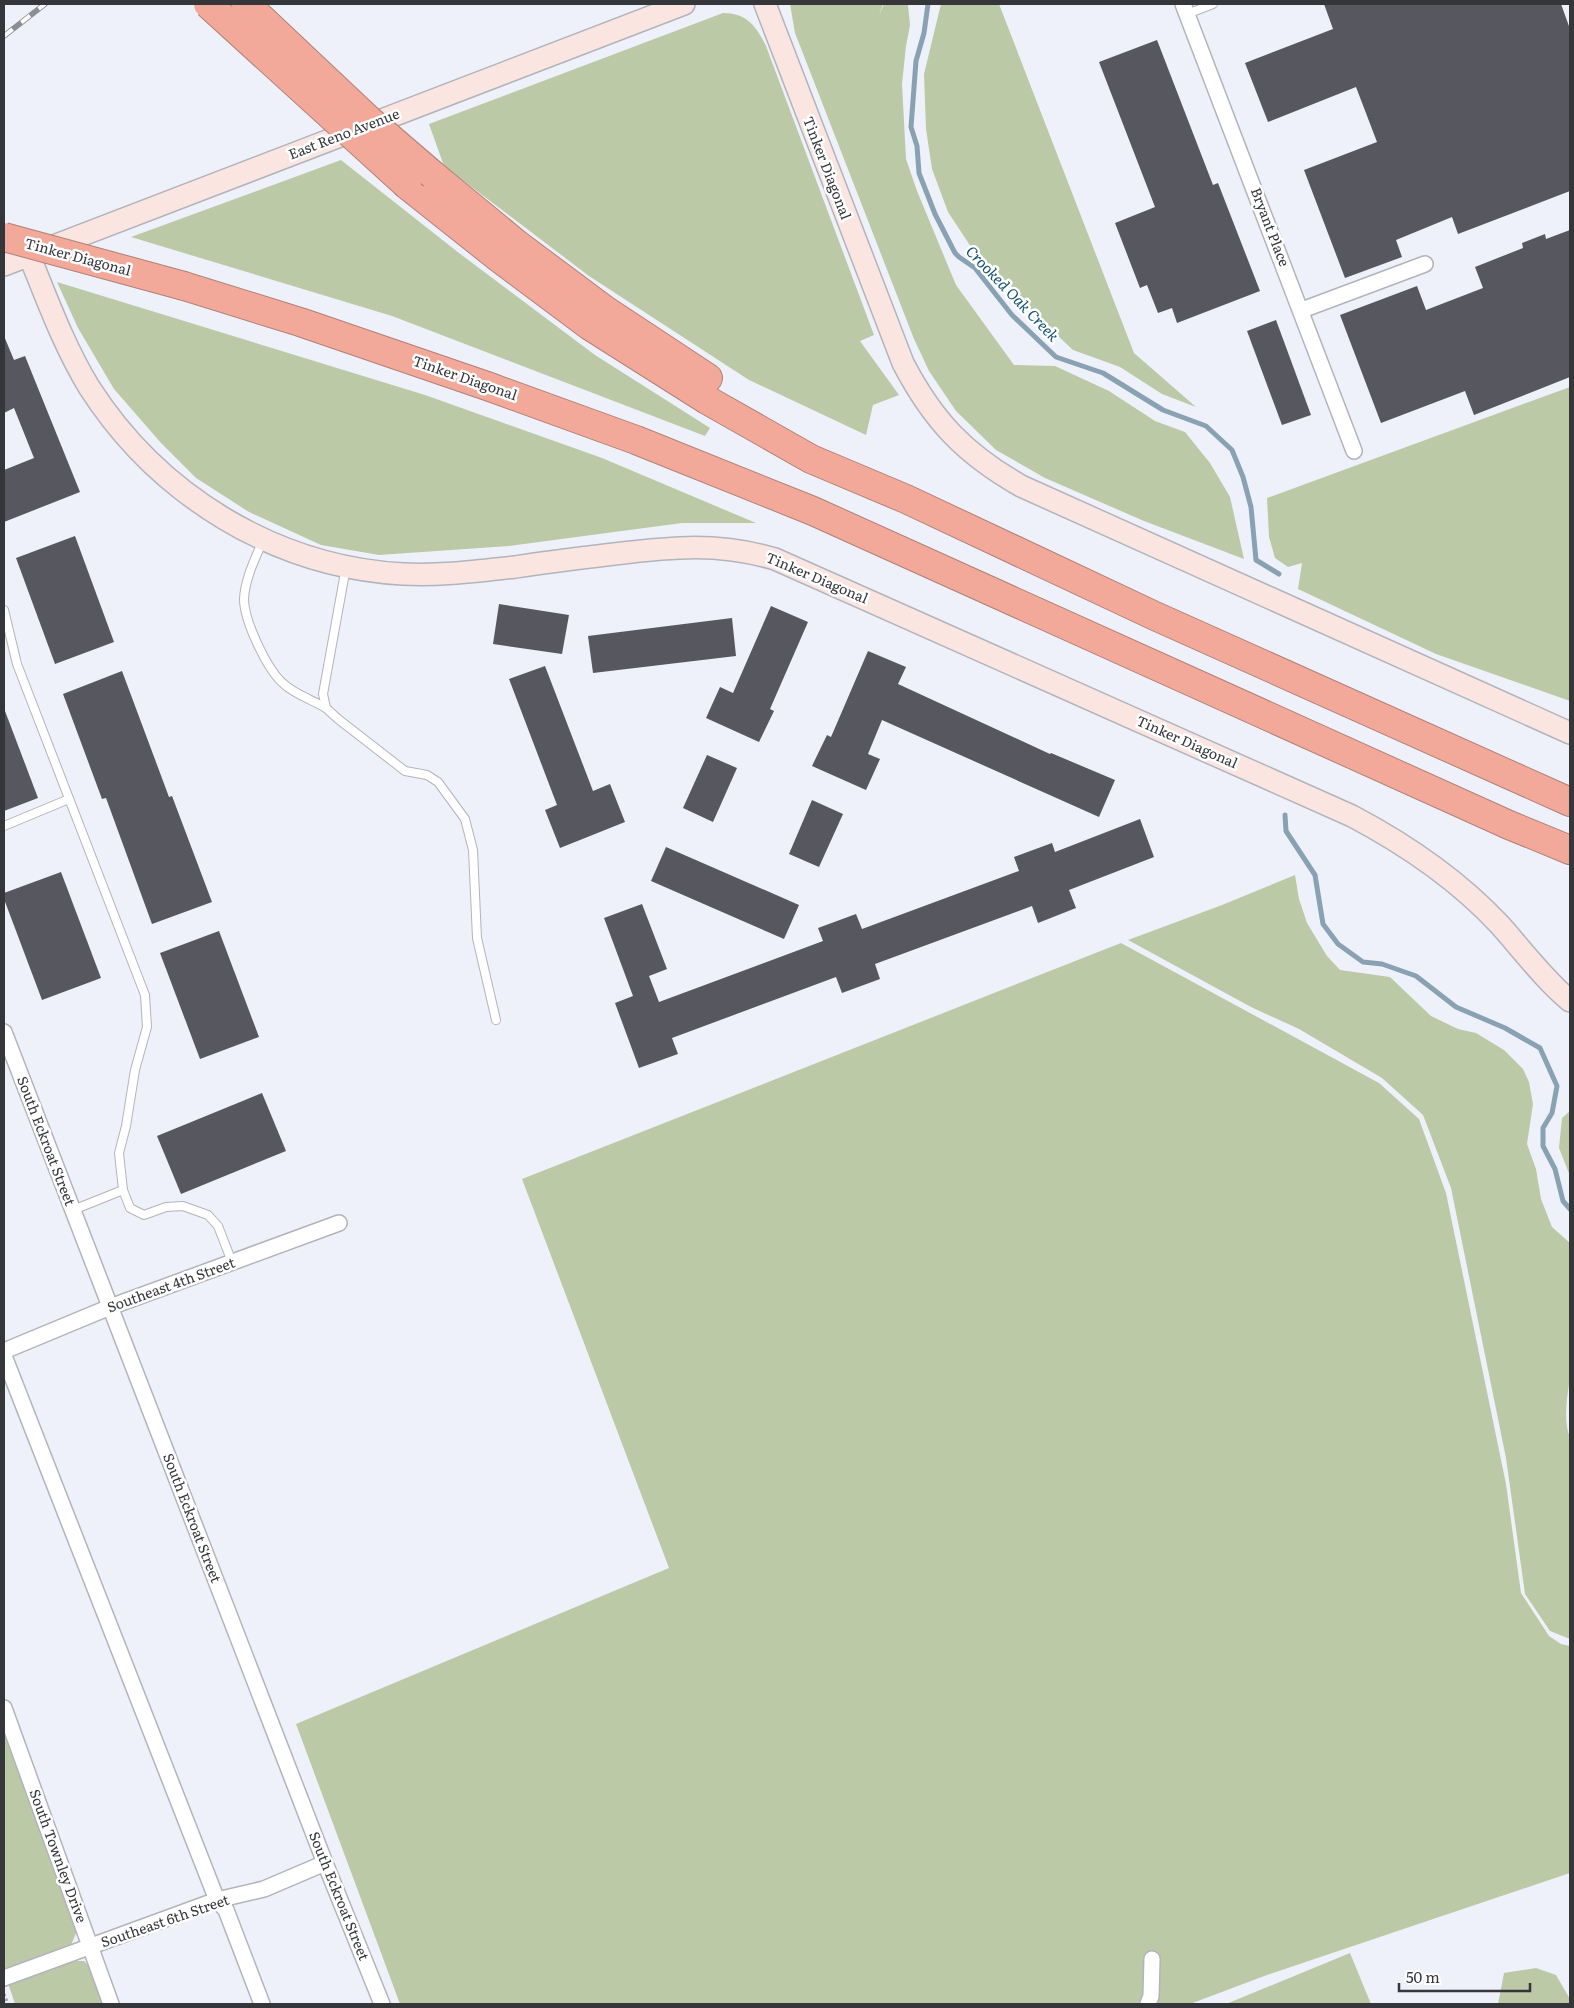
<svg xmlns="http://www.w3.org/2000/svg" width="1574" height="2008" viewBox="0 0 1574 2008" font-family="Literata,serif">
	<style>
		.green { fill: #bcc9a6 }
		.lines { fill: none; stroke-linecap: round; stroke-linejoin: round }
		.stream { stroke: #88a2b4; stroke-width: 5 }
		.building { fill: #56575f }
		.lane-casing { stroke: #b2b4bc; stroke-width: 10 }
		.street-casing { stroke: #b2b4bc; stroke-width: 18 }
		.secondary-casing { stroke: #b2b4bc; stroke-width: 24 }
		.highway-casing { stroke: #b08178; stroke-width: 30 }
		.path { stroke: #a4a6ad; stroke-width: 3; stroke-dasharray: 2.5 2.5; stroke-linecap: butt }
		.lane { stroke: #fff; stroke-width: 8 }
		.street { stroke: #fff; stroke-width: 15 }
		.secondary { stroke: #fbe5e0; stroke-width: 21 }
		.highway { stroke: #f3a999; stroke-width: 28 }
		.rail-casing { stroke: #8c8e94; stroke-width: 5.5 }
		.rail { stroke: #fff; stroke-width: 4; stroke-dasharray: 11; stroke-linecap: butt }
		.highway-bridge-casing { stroke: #b08178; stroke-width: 30; stroke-linecap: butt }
		.highway-bridge { stroke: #f3a999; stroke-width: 28 }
		.labels { text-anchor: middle; stroke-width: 5; stroke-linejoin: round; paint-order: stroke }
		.street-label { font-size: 14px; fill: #35363a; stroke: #fff }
		.water-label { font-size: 15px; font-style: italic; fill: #125071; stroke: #fff }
	</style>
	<rect width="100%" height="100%" fill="#eff1fa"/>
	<g class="green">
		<path d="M790,4H883L879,15L884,4L908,5L910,25L906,46L902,84L906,159L917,191L956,285L1014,365L1055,366L1109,391L1155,421L1185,432L1210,463L1230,497L1244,559L1144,521L1045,478L996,450L956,411L929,371L914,339L795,33Z"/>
		<path d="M941,4H999L1134,353L1196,407L1162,394L1120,367L1073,350L1024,304L1015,290L971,247L948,212L932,169L926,129L924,74Z"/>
		<path d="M723,13C747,13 756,26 766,46L874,335L860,341L899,395L873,405L866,435L749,380L589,276L444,166L429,124Z"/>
		<path d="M341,160L459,253L595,355L710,428L705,436L392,316L131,237Z"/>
		<path d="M57,282L425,395L602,458L756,523H682L509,546L379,555L321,545L249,512L196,478L161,443L114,389L78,328Z"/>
		<path d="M1570,387V701L1436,654L1298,589L1302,563L1288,567L1275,558L1269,537L1267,498Z"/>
		<path d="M1295,875L1299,899L1307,923L1327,956L1340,970L1390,977L1431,1016L1458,1029L1476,1033L1504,1050L1523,1069L1529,1082L1533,1104L1527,1144L1536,1169L1541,1199L1552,1227L1570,1243V1378C1567,1397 1563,1420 1570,1438V1639L1550,1631L1525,1594L1506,1458L1451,1188L1423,1115L1382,1078L1299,1029L1251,1007L1128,940L1222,905Z"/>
		<path d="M1121,943L1379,1083L1419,1119L1446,1193L1506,1484L1521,1593L1549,1636L1561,1644L1570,1646V1873L1267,1975L1190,2004H400L296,1724L669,1568L522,1179Z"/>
		<path d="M1570,1111V1176L1559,1148L1562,1118Z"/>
		<path d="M4,1728L77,1931L71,1945L4,1970Z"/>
		<path d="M1350,1953L1371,2004H1226Z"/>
		<path d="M74,1961H84L91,1968L104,2004H15L8,1983Z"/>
		<path d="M1536,1968L1556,1975L1570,1999V2004H1498L1504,1973Z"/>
	</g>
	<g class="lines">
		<g class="stream">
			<path d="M928,4L924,33L916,61L911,127L917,146L919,173L935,214L955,253L959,257L975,268L1012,315L1056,357L1103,373L1163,410L1206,426L1232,450L1243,477L1251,507L1256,560L1279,574"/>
			<path d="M1285,815L1286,831L1315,875L1323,924L1338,944L1363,962L1382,964L1416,976L1456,1007L1505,1028L1540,1048L1557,1086L1552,1113L1543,1128V1146L1555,1169L1563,1201L1570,1209"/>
		</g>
	</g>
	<g class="building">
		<path d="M1324,4H1561L1570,29V191L1458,234L1452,217L1396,240L1402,257L1345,278L1304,170L1377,142L1356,87L1268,122L1245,63L1333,29Z"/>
		<path d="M1157,40L1213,185L1218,183L1260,291L1177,323L1172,308L1158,313L1147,285L1140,288L1115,223L1155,207L1099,62Z"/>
		<path d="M1570,230V377L1474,415L1465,391L1381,423L1340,315L1417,286L1426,310L1483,288L1475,267L1523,248L1522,243L1545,234L1546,239Z"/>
		<path d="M1276,320L1311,415L1282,425L1247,331Z"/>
		<path d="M4,336L14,360L25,356L80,492L4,522V470L34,458L14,408L4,413Z"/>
		<path d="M75,536L114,642L55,664L16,558Z"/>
		<path d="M499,604L569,615L562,654L493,644Z"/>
		<path d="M771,606L808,622L770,709L774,711L759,742L706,718L720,687L733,693Z"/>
		<path d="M732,618L736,656L593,673L588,636Z"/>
		<path d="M868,651L906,667L898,684L1050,754L1051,753L1115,780L1099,817L882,720L868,754L880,759L866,790L812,766L827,735L831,737Z"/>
		<path d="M545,666L593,791L610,784L625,822L560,848L545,810L557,805L509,679Z"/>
		<path d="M122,671L169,797L172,796L212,902L152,924L106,798L102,799L63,694Z"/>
		<path d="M4,711H5L38,798L4,811Z"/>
		<path d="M707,755L737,768L713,822L683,808Z"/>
		<path d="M812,800L843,814L819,867L789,854Z"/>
		<path d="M1140,819L1154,857L1069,890L1076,908L1038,923L1032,906L875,964L880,979L842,993L836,977L672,1038L678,1054L639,1068L615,1003L633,996L604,918L642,904L667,969L649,976L659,1002L823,941L818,928L856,914L862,929L1019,871L1014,857L1052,843L1055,852Z"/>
		<path d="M666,847L799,905L784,939L651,881Z"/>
		<path d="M61,872L101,978L42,1000L4,899V893Z"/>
		<path d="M219,931L259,1037L200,1059L160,953Z"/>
		<path d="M262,1093L286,1151L181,1194L157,1136Z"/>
	</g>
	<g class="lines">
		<g class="lane-casing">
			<g id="lane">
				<path d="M1187,14L1213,4"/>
				<path d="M263,540C255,559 245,579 244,599C244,621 268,672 285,685C295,694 314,701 326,708"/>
				<path d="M346,567L323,694L326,708L338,719L405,771L427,775L438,782L465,819L473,850L477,938L496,1020"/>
				<path d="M4,610L17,664L145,995L147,1027L135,1070L126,1126L119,1153L123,1190L130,1208L144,1215L166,1207L183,1206L208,1215L218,1226L232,1262"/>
				<path d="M4,826L69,799"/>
				<path d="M73,1210L123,1190"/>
			</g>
		</g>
		<g class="street-casing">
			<g id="street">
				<path d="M1183,4L1354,451"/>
				<path d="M1302,310L1425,264"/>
				<path d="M4,1032L325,1863L382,2004"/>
				<path d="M4,1351L110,1307L339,1223"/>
				<path d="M4,1356L217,1900L226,1910L262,2004"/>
				<path d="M4,1708L111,2004"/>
				<path d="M4,1978L217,1900L264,1889L325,1863"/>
				<path d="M1148,2004L1151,1996L1152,1959"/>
			</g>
		</g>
		<g class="secondary-casing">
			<g id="secondary">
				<path d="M765,4L903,363C933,421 965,454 1021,486L1570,733"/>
				<path d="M29,255C47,299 64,346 89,387C158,495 275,567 403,574C441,576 478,571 515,567C548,562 581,558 614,554C673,547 717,542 775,559L1352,816C1407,845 1457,879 1500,925C1523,951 1544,979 1570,1001"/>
				<path d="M4,265L684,4"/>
			</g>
		</g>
		<g class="highway-casing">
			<g id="highway">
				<path d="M433,175L518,245L605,310L708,378"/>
				<path d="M407,185L499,258L590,326L707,400L811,459L906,499L1155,616L1570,802"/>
				<path d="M184,286L300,322L487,386L636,440L813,511L1509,825L1570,850"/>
			</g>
		</g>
		<path class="path" d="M4,1994L8,2004"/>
		<use href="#lane" class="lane"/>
		<use href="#street" class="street"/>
		<use href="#secondary" class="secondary"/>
		<use href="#highway" class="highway"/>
		<g class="rail-casing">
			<path id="rail" d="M4,36L45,4"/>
		</g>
		<use href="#rail" class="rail"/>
		<g class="highway-bridge-casing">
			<g id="highway-bridge">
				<path d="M208,4L407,185"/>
				<path d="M246,4L369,120L433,175"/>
				<path d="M4,237L184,286"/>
			</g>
		</g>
		<use href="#highway-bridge" class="highway-bridge"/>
	</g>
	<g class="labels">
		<g class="street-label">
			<text transform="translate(344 134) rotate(-21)" y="5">East Reno Avenue</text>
			<text transform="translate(827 168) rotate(69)" y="5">Tinker Diagonal</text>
			<text transform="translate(1270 227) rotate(69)" y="5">Bryant Place</text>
			<text transform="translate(78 257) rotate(15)" y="5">Tinker Diagonal</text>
			<text transform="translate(465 378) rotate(19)" y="5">Tinker Diagonal</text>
			<text transform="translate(817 578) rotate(23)" y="5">Tinker Diagonal</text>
			<text transform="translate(1187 742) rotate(24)" y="5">Tinker Diagonal</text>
			<text transform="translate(46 1141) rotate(69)" y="5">South Eckroat Street</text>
			<text transform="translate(171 1285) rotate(-20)" y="5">Southeast 4th Street</text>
			<text transform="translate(192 1518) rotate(69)" y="5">South Eckroat Street</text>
			<text transform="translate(58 1856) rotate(70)" y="5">South Townley Drive</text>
			<text transform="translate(339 1896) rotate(68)" y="5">South Eckroat Street</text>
			<text transform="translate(165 1921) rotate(-19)" y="5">Southeast 6th Street</text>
		</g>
		<g class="water-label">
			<text transform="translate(1012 294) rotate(46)" y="5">Crooked Oak Creek</text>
		</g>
	</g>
	<rect width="1574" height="2008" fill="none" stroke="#35363a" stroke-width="10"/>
	<path d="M1399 1983v8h131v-8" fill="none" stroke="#35363a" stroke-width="2.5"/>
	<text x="1406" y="1983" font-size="15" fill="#35363a" stroke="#ffffff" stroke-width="4" paint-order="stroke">50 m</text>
</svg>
